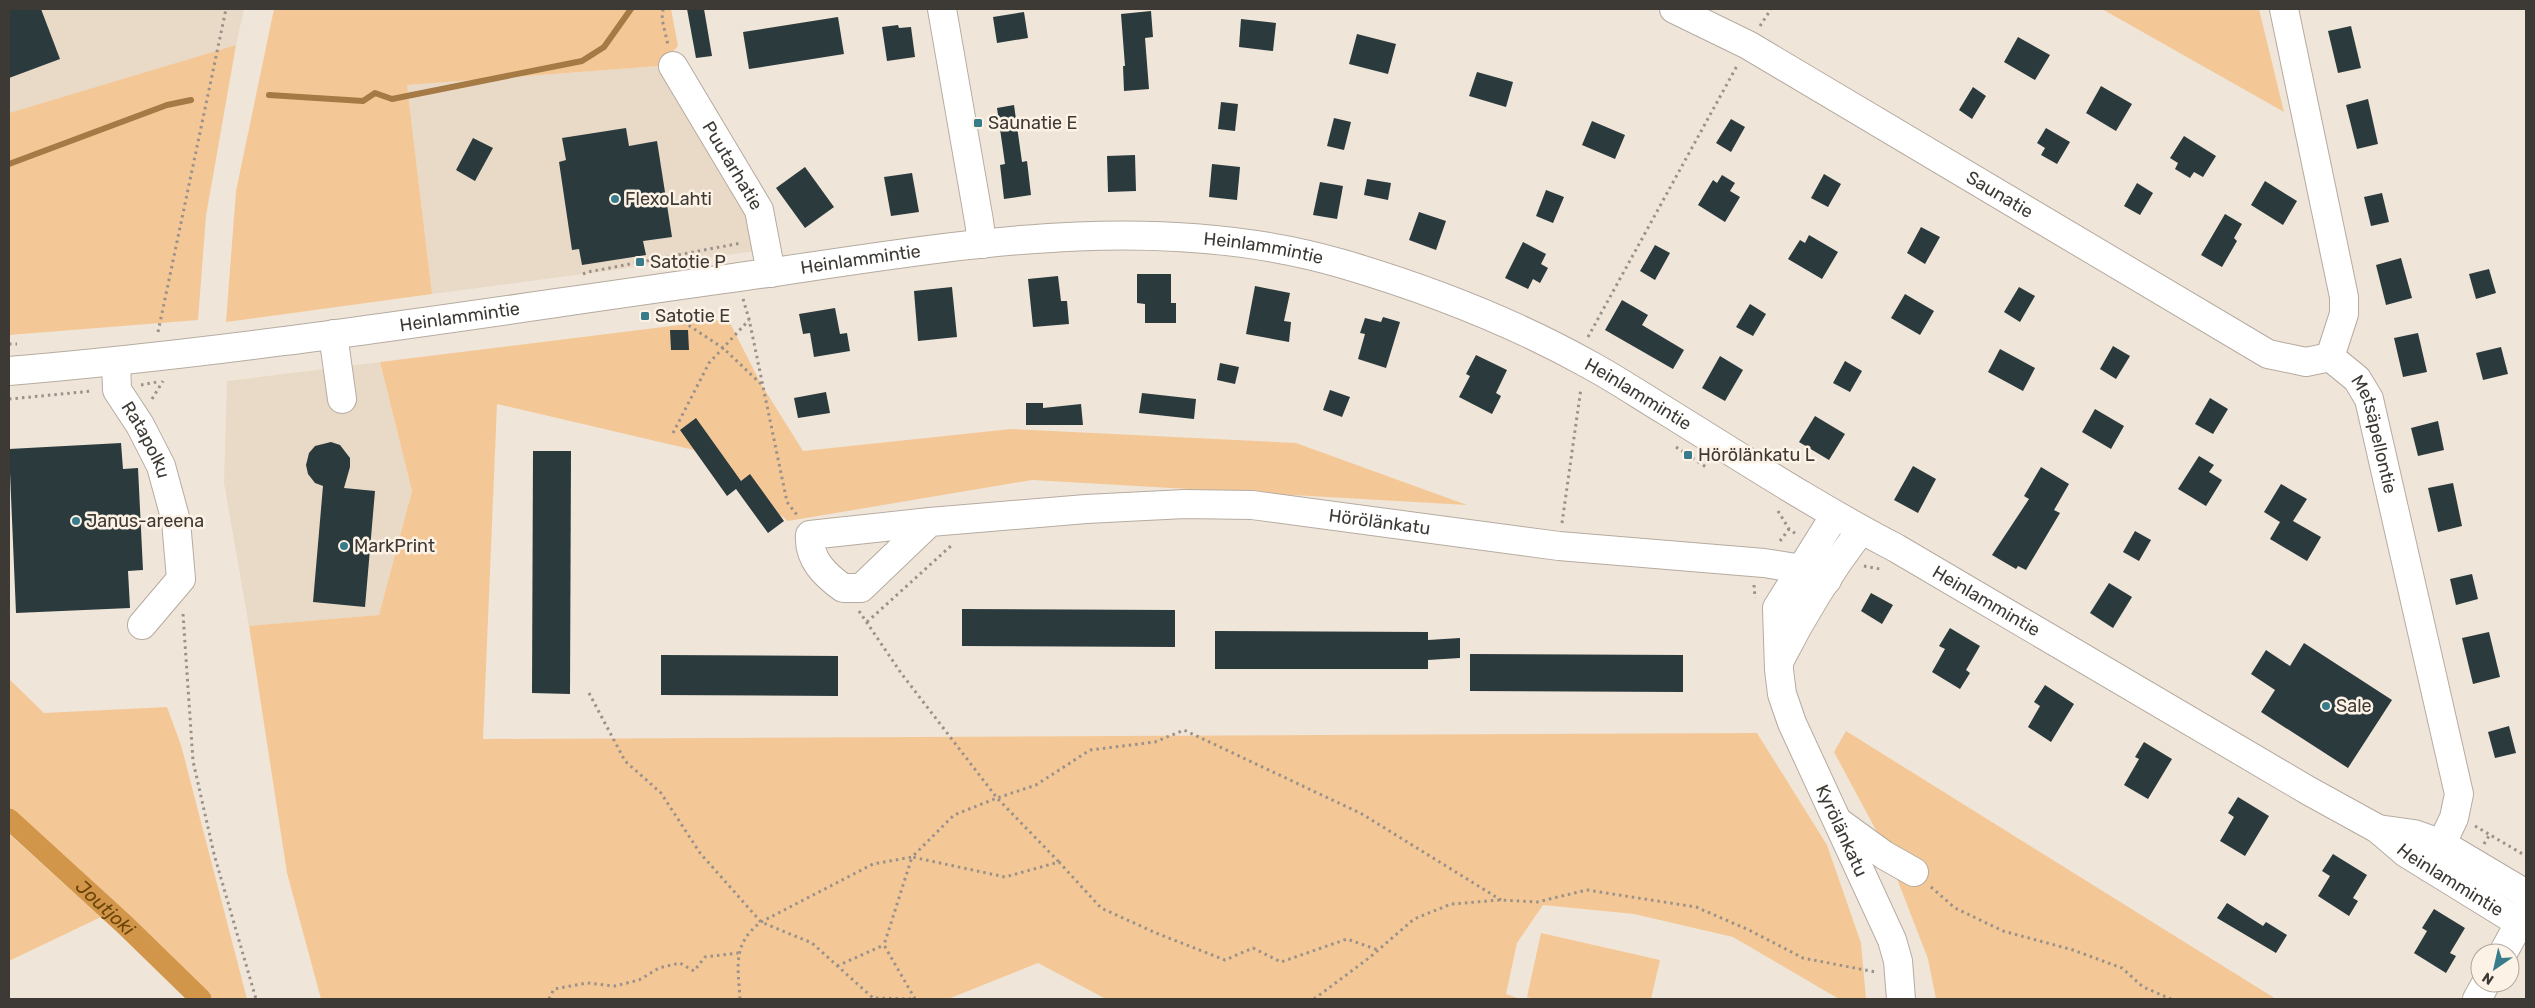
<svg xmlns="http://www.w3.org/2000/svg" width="2535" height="1008" viewBox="0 0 2535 1008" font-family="Rubik,sans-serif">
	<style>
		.built { fill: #e9d9c7 }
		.green { fill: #f4c896 }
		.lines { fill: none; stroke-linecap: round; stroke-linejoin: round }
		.stream { stroke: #a57a44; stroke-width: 6 }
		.canal { stroke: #d2964b; stroke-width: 21 }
		.building { fill: #2b3a3d }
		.minor-casing { stroke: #b6aba0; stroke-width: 30 }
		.path { stroke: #9a928a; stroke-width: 3; stroke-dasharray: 2.5 4; stroke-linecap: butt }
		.minor { stroke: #fff; stroke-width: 28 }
		.poi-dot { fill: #387c8b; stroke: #fdf2e6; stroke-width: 2 }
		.labels { text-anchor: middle; stroke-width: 5; stroke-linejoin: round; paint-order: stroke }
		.poi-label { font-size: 18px; fill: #3d3934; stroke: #fdf2e6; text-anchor: start }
		.street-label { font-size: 18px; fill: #3d3934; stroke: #fdf2e6 }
		.water-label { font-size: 19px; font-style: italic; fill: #6c4406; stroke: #fdf2e6 }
	</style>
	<rect width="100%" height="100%" fill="#f0e5d9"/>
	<g class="built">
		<path d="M9,9H244L236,45L9,113Z"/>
		<path d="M659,66L751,215L756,251L432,294L407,85Z"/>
		<path d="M380,362L412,491L379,615L249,626L224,483L227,381Z"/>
	</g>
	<g class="green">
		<path d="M274,9H671L678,46L659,66L407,85L432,294L226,322L236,191Z"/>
		<path d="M2102,9H2259L2284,112Z"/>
		<path d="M236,45L206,216L198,320L9,335V113Z"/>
		<path d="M728,319L761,384L803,451L1011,429L1296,443L1467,505L1032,480L788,521L694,450L497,404L483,739L1757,733L1827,845L1861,943L1866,999H1839L1733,937L1634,914L1543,905L1517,943L1506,994L1520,999H1106L1038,963L948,999H321L287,873L249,626L379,615L412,491L380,362Z"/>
		<path d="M9,679L44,713L167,707L181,745L247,999H213L9,810Z"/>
		<path d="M1846,731L2276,999H1936L1928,959L1884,845L1834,752Z"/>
		<path d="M9,834L101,917L9,961Z"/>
		<path d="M1541,933L1660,960L1651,999H1536L1527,997Z"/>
	</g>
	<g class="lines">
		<g class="stream">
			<path d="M269,95L363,101L375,93L392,99L582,61L604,47L631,9"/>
			<path d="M9,164L167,105L191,100"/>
		</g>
		<path class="canal" id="s1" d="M9,819L125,925L201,999"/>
	</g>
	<g class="building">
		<path d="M9,9H41L60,59L9,78Z"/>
		<path d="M687,9H704L712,56L696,58Z"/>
		<path d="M1151,11L1153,37L1145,38L1149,89L1124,91L1123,66H1125L1121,14Z"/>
		<path d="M1024,12L1028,38L997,43L993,17Z"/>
		<path d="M838,17L844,54L749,69L743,32Z"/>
		<path d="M1241,19L1276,23L1273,51L1239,47Z"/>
		<path d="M898,25L899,28L911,27L915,57L887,61L882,27Z"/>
		<path d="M2351,26L2361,68L2338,73L2328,31Z"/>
		<path d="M1357,34L1396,44L1388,74L1349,64Z"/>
		<path d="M2018,37L2050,55L2035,80L2004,62Z"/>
		<path d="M1477,72L1513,82L1506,107L1469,96Z"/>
		<path d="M2101,86L2132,104L2116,131L2086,113Z"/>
		<path d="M1973,87L1986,96L1972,119L1959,110Z"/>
		<path d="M2368,99L2378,144L2357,149L2346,105Z"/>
		<path d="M1221,102L1238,104L1235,131L1218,129Z"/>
		<path d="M1014,105L1022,162L1027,161L1031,195L1004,199L1000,165L1005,164L997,108Z"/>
		<path d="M1334,118L1351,122L1344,150L1327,146Z"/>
		<path d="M1731,119L1745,127L1731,152L1716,143Z"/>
		<path d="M1592,121L1625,135L1615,159L1582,145Z"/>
		<path d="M626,128L629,146L657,141L672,237L643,241L646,255L582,265L579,249L572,250L559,162L566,160L562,138Z"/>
		<path d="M2046,128L2070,142L2057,164L2041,155L2045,148L2037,143Z"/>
		<path d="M2184,136L2216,156L2203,177L2194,172L2190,178L2175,169L2178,163L2170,158Z"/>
		<path d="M473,138L493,148L475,181L456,170Z"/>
		<path d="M1135,155L1136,191L1108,192L1107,156Z"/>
		<path d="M1212,164L1240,167L1237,200L1209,197Z"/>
		<path d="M805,167L834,207L805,228L776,188Z"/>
		<path d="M912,173L919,212L891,216L884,177Z"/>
		<path d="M1824,174L1841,184L1828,207L1811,198Z"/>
		<path d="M1722,175L1735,183L1730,191L1740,197L1725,222L1698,205L1713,180L1717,183Z"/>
		<path d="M1367,179L1391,183L1388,200L1364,195Z"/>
		<path d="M2265,181L2297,201L2283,225L2251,205Z"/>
		<path d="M1320,182L1343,186L1337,219L1313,215Z"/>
		<path d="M2137,183L2153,193L2140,215L2124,206Z"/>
		<path d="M1546,190L1564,197L1553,223L1536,216Z"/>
		<path d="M2382,193L2389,222L2371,226L2364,197Z"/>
		<path d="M1419,212L1446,221L1436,250L1409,240Z"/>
		<path d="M2225,214L2242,224L2234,238L2237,241L2222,267L2201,255Z"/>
		<path d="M1921,227L1940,237L1925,264L1907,253Z"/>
		<path d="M1809,235L1838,252L1822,279L1788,259L1800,240L1805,243Z"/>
		<path d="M1523,242L1546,254L1541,264L1548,268L1540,283L1533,279L1528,289L1505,278Z"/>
		<path d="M1655,245L1670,253L1655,280L1640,271Z"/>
		<path d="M2401,258L2412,298L2386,305L2376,265Z"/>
		<path d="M2489,269L2496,293L2476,299L2469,274Z"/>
		<path d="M1137,274H1171V303H1176V323H1145V304L1137,303Z"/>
		<path d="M1058,276L1061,301H1067L1069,324L1033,327L1028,279Z"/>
		<path d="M1255,286L1290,293L1284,321L1291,322L1289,342L1246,334Z"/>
		<path d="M952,287L957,337L918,341L914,291Z"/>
		<path d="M2019,287L2035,296L2020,322L2004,312Z"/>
		<path d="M1905,294L1934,311L1920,335L1891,318Z"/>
		<path d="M1622,300L1648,315L1642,325L1684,350L1673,369L1605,330Z"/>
		<path d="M1750,304L1766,314L1753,336L1736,327Z"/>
		<path d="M835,308L840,334L847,333L850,351L814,357L810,333L803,334L799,314Z"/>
		<path d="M1383,317L1400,322L1386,368L1358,359L1365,334L1360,333L1365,318L1381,322Z"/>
		<path d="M670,330H688L689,350H671Z"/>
		<path d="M2418,333L2427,372L2403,377L2394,338Z"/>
		<path d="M2113,346L2130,356L2116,379L2100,369Z"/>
		<path d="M2501,347L2508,374L2483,380L2476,353Z"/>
		<path d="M2000,349L2035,368L2023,391L1988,372Z"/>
		<path d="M1476,355L1507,370L1496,393L1501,396L1492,414L1459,397L1470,376L1466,374Z"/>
		<path d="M1720,356L1743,370L1725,401L1702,388Z"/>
		<path d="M1845,361L1862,371L1850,392L1833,383Z"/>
		<path d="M1220,363L1239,367L1235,384L1217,380Z"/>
		<path d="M1330,390L1350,397L1342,417L1323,410Z"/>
		<path d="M826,392L830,413L798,418L794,398Z"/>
		<path d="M1142,393L1196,399L1194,419L1139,413Z"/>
		<path d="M2210,398L2228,409L2213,434L2195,424Z"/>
		<path d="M1026,403H1043V408L1081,404L1083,425H1026Z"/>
		<path d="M2095,409L2124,426L2111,449L2082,432Z"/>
		<path d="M1815,416L1845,434L1829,460L1799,442Z"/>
		<path d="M696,418L741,481L750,474L784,521L768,533L736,489L727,496L680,430Z"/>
		<path d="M2438,421L2444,450L2418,456L2411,428Z"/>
		<path d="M331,442L340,445L350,458V467L344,488L375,491L365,607L313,602L323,486L315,483L308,474L306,465L309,453L315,446Z"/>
		<path d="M121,443L123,469L138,468L143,570L128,571L130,608L16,613L9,449Z"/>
		<path d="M533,451H571L570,694L532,693Z"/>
		<path d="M2199,456L2214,465L2209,472L2222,480L2206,506L2178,489Z"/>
		<path d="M1913,466L1936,479L1918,513L1894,500Z"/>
		<path d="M2041,467L2069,484L2054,510L2060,513L2026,570L2018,566L2016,569L1992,555L2029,499L2024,496Z"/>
		<path d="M2453,483L2462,526L2438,532L2428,488Z"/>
		<path d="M2281,484L2307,499L2293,521L2321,537L2307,561L2270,539L2280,522L2264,512Z"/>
		<path d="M2135,531L2151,540L2139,561L2123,552Z"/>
		<path d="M2472,574L2478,599L2456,605L2450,579Z"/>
		<path d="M2109,583L2132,597L2113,628L2090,613Z"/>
		<path d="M1871,593L1893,605L1882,624L1861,611Z"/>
		<path d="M962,609L1175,610V647L962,646Z"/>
		<path d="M1950,628L1980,646L1966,670L1970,673L1960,689L1932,672L1945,649L1939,646Z"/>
		<path d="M1215,631L1428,632V640L1460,638V658L1428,660V669H1215Z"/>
		<path d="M2489,632L2500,677L2473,684L2462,638Z"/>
		<path d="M2304,643L2392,700L2348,768L2261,712L2275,690L2251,674L2266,650L2290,666Z"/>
		<path d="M1470,654L1683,655V692L1470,691Z"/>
		<path d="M661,655L838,656V696L661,695Z"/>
		<path d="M2045,685L2074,704L2051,742L2028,727L2040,706L2034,702Z"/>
		<path d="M2509,726L2516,753L2495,758L2488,732Z"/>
		<path d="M2144,742L2172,759L2148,799L2124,785L2139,759L2135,757Z"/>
		<path d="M2238,797L2269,816L2245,856L2220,841L2234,817L2228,813Z"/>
		<path d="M2333,854L2367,875L2353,898L2358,901L2349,916L2318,896L2330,876L2322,871Z"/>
		<path d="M2227,903L2263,926L2266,922L2287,935L2276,953L2217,918Z"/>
		<path d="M2434,909L2465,928L2450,953L2456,956L2446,973L2414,953L2427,931L2422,928Z"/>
	</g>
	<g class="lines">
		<g class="minor-casing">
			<g id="minor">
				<path d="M942,9L979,221L982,244"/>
				<path id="s2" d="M1674,9L1748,45L2268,354L2306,362L2330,357"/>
				<path id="s3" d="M2284,9L2344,297V314L2330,357L2357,379L2369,399L2459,794L2454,818L2430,868"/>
				<path id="s4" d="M673,66L759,210L771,273"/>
				<path d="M333,334L342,399"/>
				<path id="s5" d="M116,362L117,390L140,425L161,466L176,521L181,579L142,625"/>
				<path id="s6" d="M9,371C249,351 487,312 725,279C928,251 1142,205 1343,264C1428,289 1513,322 1590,365C1616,379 1641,396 1666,411C1742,458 1817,507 1896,548L2309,791L2378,829L2406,853L2526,927"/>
				<path id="s7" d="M1835,515L1777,608L1779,670L1782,694L1792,723L1892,940L1898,961L1901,999"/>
				<path id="s8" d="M930,522L861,588H843C825,575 808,559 810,535L930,522L1086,509L1185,504L1252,505L1559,546L1764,563L1802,569L1827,580"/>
				<path d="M1780,660C1803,614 1830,571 1861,530"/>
				<path d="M1840,823L1884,855L1914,872"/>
				<path d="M2378,829L2414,834L2442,844L2526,894"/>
				<path d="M2503,953L2526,911"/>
				<path d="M2477,999L2486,983"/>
			</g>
		</g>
		<g class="path">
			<path d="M663,9L662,19L668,45"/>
			<path d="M1760,26L1771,9"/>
			<path d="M583,274L588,272L741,243"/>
			<path d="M743,299L749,319L787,502L797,515"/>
			<path d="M667,311L723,348L761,384"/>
			<path d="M158,332L226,9"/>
			<path d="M1588,337L1738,64"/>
			<path d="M9,344H17"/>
			<path d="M141,385L157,382"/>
			<path d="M9,399L93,391"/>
			<path d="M152,399L163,381"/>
			<path d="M673,433L709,363L749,320"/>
			<path d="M1676,447L1706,467"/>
			<path d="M1778,511L1789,529L1796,534"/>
			<path d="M1562,523L1581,388"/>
			<path d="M1780,541L1789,529"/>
			<path d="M1864,566L1880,569"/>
			<path d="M1754,585L1755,598"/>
			<path d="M859,611L901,673L997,798L1059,862"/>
			<path d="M183,614L193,761L214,854L256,999"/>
			<path d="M867,622L953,544"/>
			<path d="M589,693L625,761L661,793L700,853L761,922L812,943L873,998L916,999"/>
			<path d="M2475,826L2526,856"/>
			<path d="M2484,844L2490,834"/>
			<path d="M1931,887L1955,908L2003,931L2073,950L2122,968L2143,987L2171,999"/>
			<path d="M837,966L884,945"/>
			<path d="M549,999L554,989L587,983L615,986L639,980L659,968L680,963L694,971L705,957L738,953"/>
			<path d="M740,999C738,966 732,944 761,922L873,864L912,857L954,815L997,798L1036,785L1090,750L1155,742L1184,730L1362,814L1501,900"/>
			<path d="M915,999L884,945L912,857L1005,877L1059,862L1101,908L1156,933L1225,960L1253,948L1281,962L1347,939L1378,950"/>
			<path d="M1314,999L1369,958L1414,919L1451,904L1501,900L1537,902L1587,890L1696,907L1749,930L1803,958L1875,972"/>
		</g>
		<use href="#minor" class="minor"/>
	</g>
	<g class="poi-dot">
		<rect x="973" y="118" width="10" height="10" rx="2.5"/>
		<circle cx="615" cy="199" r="5"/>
		<rect x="635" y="257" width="10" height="10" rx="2.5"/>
		<rect x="640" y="311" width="10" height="10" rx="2.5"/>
		<rect x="1683" y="450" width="10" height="10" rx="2.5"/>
		<circle cx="76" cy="521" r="5"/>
		<circle cx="344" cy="546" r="5"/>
		<circle cx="2326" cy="706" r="5"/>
	</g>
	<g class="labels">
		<g class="poi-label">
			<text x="988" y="129">Saunatie E</text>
			<text x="625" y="205">FlexoLahti</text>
			<text x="650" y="268">Satotie P</text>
			<text x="655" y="322">Satotie E</text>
			<text x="1698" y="461">Hörölänkatu L</text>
			<text x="86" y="527">Janus-areena</text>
			<text x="354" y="552">MarkPrint</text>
			<text x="2336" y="712">Sale</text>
		</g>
		<g class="street-label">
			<text dy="6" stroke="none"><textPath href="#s4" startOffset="116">Puutarhatie</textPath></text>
			<text dy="6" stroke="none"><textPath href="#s2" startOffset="375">Saunatie</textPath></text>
			<text dy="6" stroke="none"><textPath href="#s6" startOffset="1264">Heinlammintie</textPath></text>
			<text dy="6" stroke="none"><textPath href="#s6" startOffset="859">Heinlammintie</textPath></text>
			<text dy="6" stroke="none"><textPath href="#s6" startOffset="454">Heinlammintie</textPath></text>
			<text dy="6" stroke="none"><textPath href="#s6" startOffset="1669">Heinlammintie</textPath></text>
			<text dy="6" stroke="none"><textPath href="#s3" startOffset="450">Metsäpellontie</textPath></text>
			<text dy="6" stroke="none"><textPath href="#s5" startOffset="86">Ratapolku</textPath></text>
			<text dy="6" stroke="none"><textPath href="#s8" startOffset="751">Hörölänkatu</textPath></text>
			<text dy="6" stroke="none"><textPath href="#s6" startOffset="2074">Heinlammintie</textPath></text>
			<text dy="6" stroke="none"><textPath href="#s7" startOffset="345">Kyrölänkatu</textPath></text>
			<text dy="6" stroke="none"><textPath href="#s6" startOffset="2616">Heinlammintie</textPath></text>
		</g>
		<g class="water-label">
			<text dy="7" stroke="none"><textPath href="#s1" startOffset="131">Joutjoki</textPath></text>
		</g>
	</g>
	<rect width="2535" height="1008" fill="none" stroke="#3d3934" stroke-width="20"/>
	<g transform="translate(2495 968) rotate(214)"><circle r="24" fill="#fdf2e6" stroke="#b0a89f"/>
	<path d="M0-4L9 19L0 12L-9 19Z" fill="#387c8b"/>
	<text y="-8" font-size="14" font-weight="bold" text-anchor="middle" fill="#3d3934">N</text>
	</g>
</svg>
